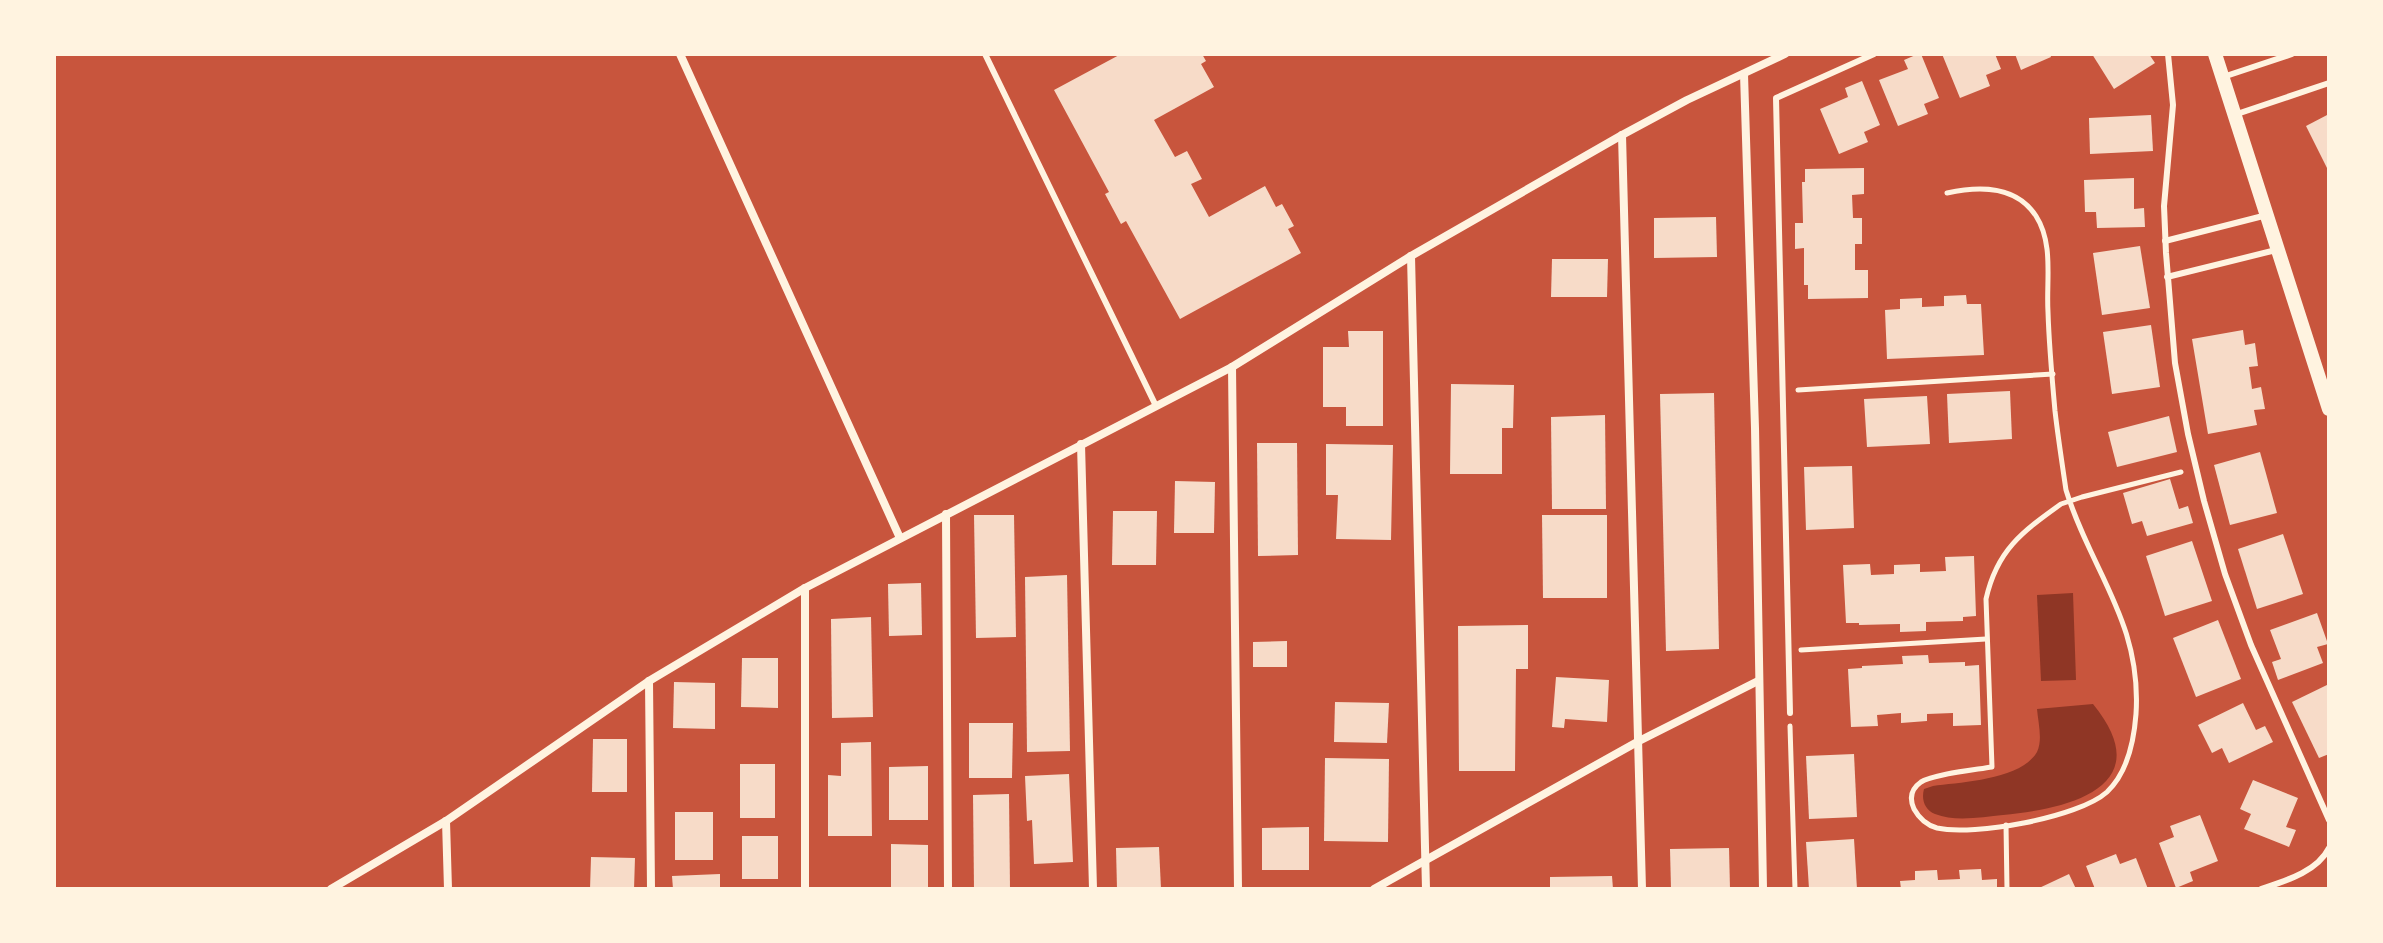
<svg xmlns="http://www.w3.org/2000/svg" width="2383" height="943" viewBox="0 0 2383 943" font-family="'Source Sans 3',sans-serif">
	<style>
		.water { fill: #8f3625 }
		.building { fill: #f7dbc8 }
		.lines { fill: none; stroke-linecap: round; stroke-linejoin: round }
		.path { stroke: #fff3e0; stroke-width: 5 }
		.service { stroke: #fff3e0; stroke-width: 6 }
		.minor { stroke: #fff3e0; stroke-width: 8 }
		.tertiary { stroke: #fff3e0; stroke-width: 14 }
	</style>
	<rect width="100%" height="100%" fill="#c8553d"/>
	<g class="water">
		<path d="M2073,593L2076,680L2041,681L2037,595Z"/>
		<path d="M2093,704C2160,786 2070,809 2003,815C1982,817 1955,822 1935,814C1925,810 1921,800 1924,789L1933,786C1961,782 2021,780 2037,752C2043,740 2038,722 2037,709Z"/>
	</g>
	<g class="building">
		<path d="M1121,54H1202L1206,61L1201,64L1214,87L1154,120L1175,157L1187,151L1202,179L1191,184L1209,217L1265,186L1276,207L1282,204L1294,226L1288,229L1301,253L1180,319L1126,221L1121,224L1105,194L1109,192L1054,90Z"/>
		<path d="M1918,54H1921L1939,98L1924,104L1928,114L1898,126L1879,80L1908,69L1904,60Z"/>
		<path d="M1942,54H1995L2001,69L1986,75L1990,86L1960,98Z"/>
		<path d="M2015,54H2050L2051,57L2021,70Z"/>
		<path d="M2092,54H2149L2155,63L2114,89Z"/>
		<path d="M1862,81L1880,125L1864,132L1868,142L1839,154L1820,109L1848,97L1845,88Z"/>
		<path d="M2329,114V172L2306,126Z"/>
		<path d="M2151,115L2153,151L2090,154L2089,118Z"/>
		<path d="M1864,168V194L1852,195L1853,218H1862V244H1855V270H1868V298L1808,299V285H1804V248L1795,249V223H1803L1802,182H1805V169Z"/>
		<path d="M2134,178V209L2144,208L2145,227L2097,228L2096,212H2085L2084,180Z"/>
		<path d="M1716,217L1717,257L1654,258V218Z"/>
		<path d="M2140,246L2150,308L2102,315L2093,253Z"/>
		<path d="M1552,259H1608L1607,297H1551Z"/>
		<path d="M1966,295L1967,304H1981L1984,355L1887,359L1885,310L1900,309V299L1922,298V307L1944,306V296Z"/>
		<path d="M2151,325L2160,387L2112,394L2103,332Z"/>
		<path d="M2243,330L2245,345L2255,343L2258,366L2249,367L2252,389L2261,387L2265,409L2254,410L2257,425L2208,434L2192,339Z"/>
		<path d="M1348,331H1383V426H1346V407H1323V347H1349Z"/>
		<path d="M1451,384L1514,385L1513,428H1502V474H1450Z"/>
		<path d="M2010,391L2012,439L1949,443L1947,394Z"/>
		<path d="M1714,393L1719,649L1666,651L1660,394Z"/>
		<path d="M1927,396L1930,444L1867,447L1864,399Z"/>
		<path d="M1605,415L1606,509H1552L1551,417Z"/>
		<path d="M2169,416L2177,452L2117,467L2108,432Z"/>
		<path d="M1257,443H1297L1298,555L1258,556Z"/>
		<path d="M1326,444L1393,445L1391,540L1336,539L1338,495H1326Z"/>
		<path d="M2260,452L2277,513L2230,525L2214,465Z"/>
		<path d="M1852,466L1854,528L1806,530L1804,467Z"/>
		<path d="M2170,479L2179,509L2188,506L2193,523L2147,536L2142,521L2132,524L2123,493Z"/>
		<path d="M1175,481L1215,482L1214,533H1174Z"/>
		<path d="M1113,511H1157L1156,565H1112Z"/>
		<path d="M974,515H1014L1016,637L976,638Z"/>
		<path d="M1542,515H1607V598H1543Z"/>
		<path d="M2283,534L2303,594L2257,609L2238,549Z"/>
		<path d="M2192,541L2212,601L2165,616L2146,556Z"/>
		<path d="M1974,556L1976,616L1963,617V621L1926,622V631L1900,632V624L1859,625V623H1846L1843,565L1870,564L1871,575L1894,574V565L1920,564V572L1946,571L1945,557Z"/>
		<path d="M1067,575L1070,751L1027,752L1025,577Z"/>
		<path d="M921,583L922,635L889,636L888,584Z"/>
		<path d="M2317,613L2328,644L2317,647L2323,663L2278,680L2272,662L2281,659L2270,630Z"/>
		<path d="M871,617L873,717L832,718L831,619Z"/>
		<path d="M2218,620L2241,679L2196,697L2173,638Z"/>
		<path d="M1528,625V669H1516L1515,771H1459L1458,626Z"/>
		<path d="M1287,641V667H1253V642Z"/>
		<path d="M1928,655L1929,663L1965,662V666L1979,665L1981,725L1953,726V713L1927,714V721L1901,723V713L1877,715L1878,726L1851,727L1848,669L1862,668V666L1903,664L1902,656Z"/>
		<path d="M742,658H778V708L741,707Z"/>
		<path d="M1556,677L1609,680L1607,722L1565,719L1564,728L1552,727Z"/>
		<path d="M674,682L715,683V729L673,728Z"/>
		<path d="M2329,684V754L2319,758L2292,702Z"/>
		<path d="M1335,702L1389,703L1387,743L1334,742Z"/>
		<path d="M2243,703L2256,730L2265,726L2273,742L2229,763L2222,748L2212,753L2198,725Z"/>
		<path d="M969,723H1013L1012,778H969Z"/>
		<path d="M593,739H627V792H592Z"/>
		<path d="M871,742L872,836H828V775L841,776V743Z"/>
		<path d="M1854,754L1857,817L1809,819L1806,756Z"/>
		<path d="M1325,758L1389,759L1388,842L1324,841Z"/>
		<rect x="740" y="764" width="35" height="54"/>
		<path d="M928,766V820H889V767Z"/>
		<path d="M1069,774L1073,862L1034,864L1032,820L1027,821L1025,776Z"/>
		<path d="M2253,780L2298,798L2286,827L2296,830L2289,847L2244,829L2251,814L2240,809Z"/>
		<path d="M1009,794L1010,889H974L973,795Z"/>
		<rect x="675" y="812" width="38" height="48"/>
		<path d="M2200,815L2218,861L2190,872L2193,881L2176,888L2159,843L2174,837L2170,826Z"/>
		<path d="M1309,827V870H1262V828Z"/>
		<rect x="742" y="836" width="36" height="43"/>
		<path d="M1854,839L1857,889H1809L1806,842Z"/>
		<path d="M891,844L928,845V889H891Z"/>
		<path d="M1159,847L1161,889H1117L1116,848Z"/>
		<path d="M1729,848L1730,889H1671L1670,849Z"/>
		<path d="M2116,854L2120,864L2136,858L2148,889H2095L2086,866Z"/>
		<path d="M591,857L635,858L634,889H590Z"/>
		<path d="M1981,869L1982,880L1997,879V889H1901L1900,881L1915,880V871L1937,870L1938,880L1960,879L1959,870Z"/>
		<path d="M720,874V889H673L672,876Z"/>
		<path d="M2069,874L2076,889H2037Z"/>
		<path d="M1612,876L1613,889H1550V877Z"/>
	</g>
	<g class="lines">
		<g class="path">
			<path d="M1947,193C1978,186 2016,185 2036,216C2054,244 2046,281 2048,312C2049,345 2052,378 2055,411C2058,437 2062,463 2066,490C2091,571 2142,622 2136,714C2134,741 2127,773 2107,792C2078,818 1974,836 1937,828C1926,825 1919,818 1914,809C1909,798 1911,789 1921,782C1934,774 1974,770 1992,767L1986,599C1997,550 2022,532 2061,504L2082,497L2181,472"/>
			<path d="M1798,390L2053,374"/>
			<path d="M1801,650L1986,639"/>
			<path d="M1790,726L1795,889"/>
			<path d="M2006,825L2007,889"/>
		</g>
		<g class="service">
			<path d="M985,54L1156,406"/>
			<path d="M2168,54L2173,105L2164,206L2166,253L2175,363L2188,434L2204,501L2225,574L2251,645L2329,820"/>
			<path d="M2223,77L2292,54"/>
			<path d="M2234,115L2329,83"/>
			<path d="M2165,241L2267,215"/>
			<path d="M2167,277L2276,250"/>
			<path d="M1790,713L1776,98L1874,54"/>
			<path d="M2261,889C2285,881 2317,872 2329,848"/>
		</g>
		<g class="minor">
			<path d="M680,54L900,538"/>
			<path d="M1744,74L1755,428L1763,889"/>
			<path d="M1622,135L1642,889"/>
			<path d="M1411,256L1426,889"/>
			<path d="M1232,367L1238,889"/>
			<path d="M1081,444L1093,889"/>
			<path d="M946,514L948,889"/>
			<path d="M805,588V889"/>
			<path d="M649,681L651,889"/>
			<path d="M446,821L448,889"/>
			<path d="M331,889L446,821L649,681L805,588L1232,367L1411,256L1622,135L1687,100L1785,54"/>
			<path d="M1374,889L1639,741L1758,681"/>
		</g>
		<path class="tertiary" d="M2215,54L2329,409"/>
	</g>
	<rect width="2383" height="943" fill="none" stroke="#fff3e0" stroke-width="112"/>
</svg>
